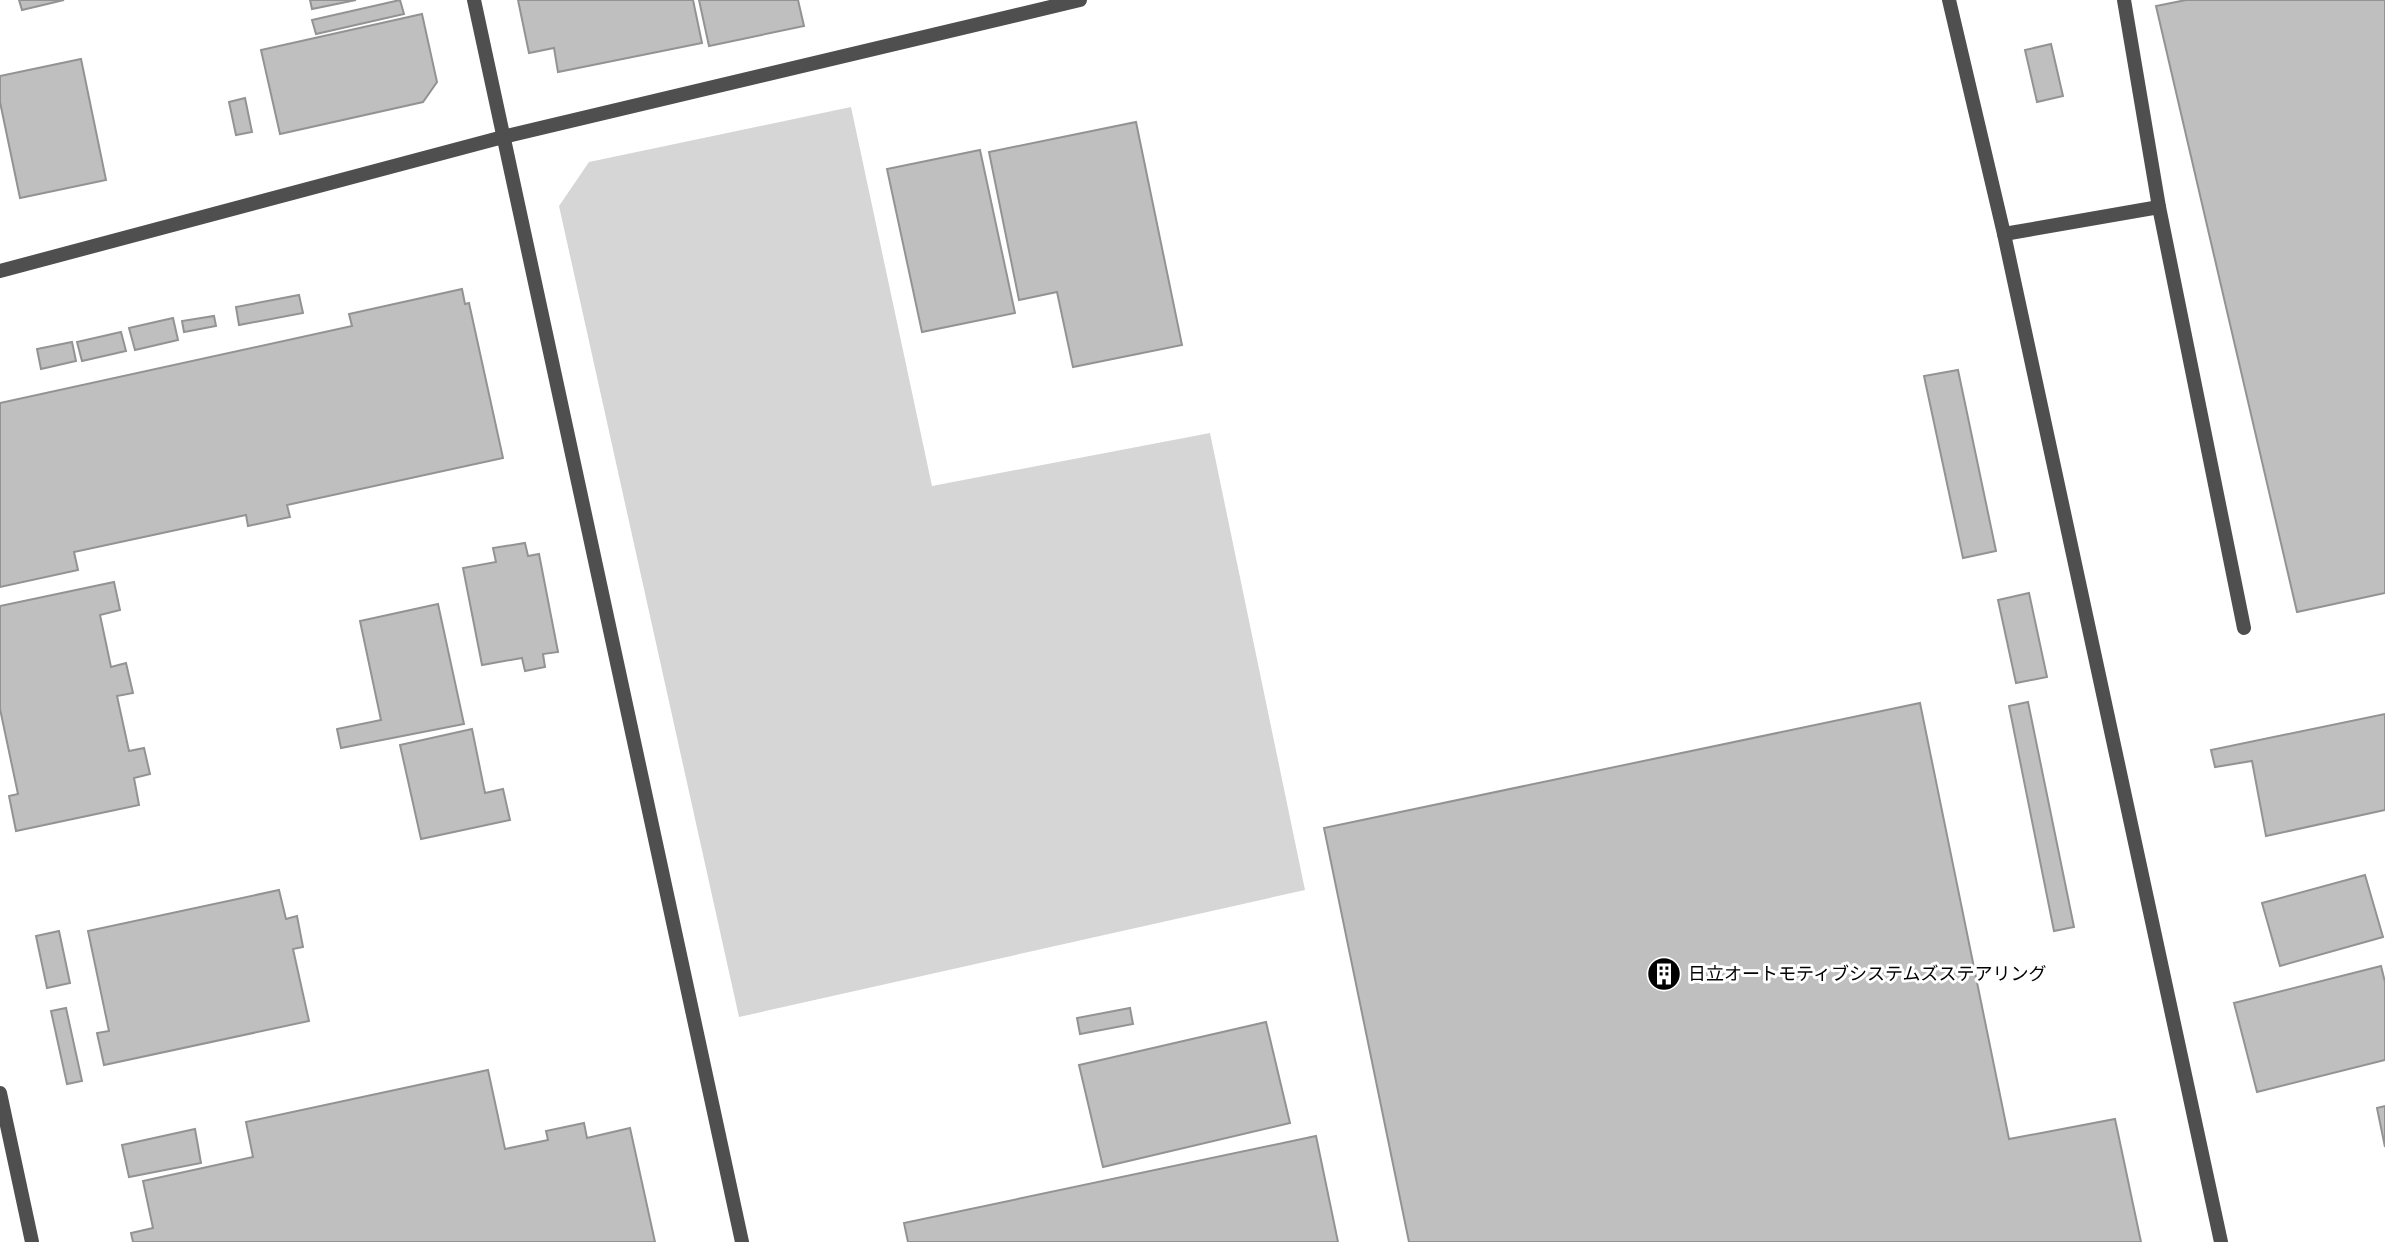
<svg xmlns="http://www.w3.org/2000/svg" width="2385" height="1242" viewBox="0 0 2385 1242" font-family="Quicksand,'Noto Sans JP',sans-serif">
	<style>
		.park { fill: #d6d6d6 }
		.building { fill: #bfbfbf; stroke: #939393; stroke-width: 2 }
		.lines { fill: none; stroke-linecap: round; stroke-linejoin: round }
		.service { stroke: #4f4f4f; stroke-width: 14 }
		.tertiary { stroke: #4f4f4f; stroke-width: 14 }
		.labels { text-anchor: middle; stroke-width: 6; stroke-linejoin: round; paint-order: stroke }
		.poi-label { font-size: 18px; fill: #000; stroke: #fff; text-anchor: start }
	</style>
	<rect width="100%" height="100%" fill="#fff"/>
	<path class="park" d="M851,107L932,486L1210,433L1305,890L739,1017L559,206L589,162Z"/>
	<g class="building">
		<path d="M19,0H64L22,10Z"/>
		<path d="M310,0H356L312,9Z"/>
		<path d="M400,0L404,14L316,34L312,20Z"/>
		<path d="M518,0H693L702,43L558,72L554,48L529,53Z"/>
		<path d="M699,0H798L804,26L709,46Z"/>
		<path d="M2186,0H2385V593L2297,612L2156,6Z"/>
		<path d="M422,14L437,82L423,102L280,134L261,50Z"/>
		<path d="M2051,44L2063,96L2037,102L2025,50Z"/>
		<path d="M81,59L106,180L20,198L0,102V76Z"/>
		<path d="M245,98L252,132L236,135L229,102Z"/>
		<path d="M1136,122L1182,345L1073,367L1057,292L1019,300L989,152Z"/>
		<path d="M980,150L1015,313L922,332L887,169Z"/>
		<path d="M462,289L465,304L469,303L503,458L287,505L290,517L248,526L246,515L74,552L78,570L0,587V403L352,326L349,314Z"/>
		<path d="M299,295L303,313L239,325L236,307Z"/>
		<path d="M214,316L216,326L184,332L182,321Z"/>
		<path d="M173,318L178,340L135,350L129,328Z"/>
		<path d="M121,332L126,351L82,361L77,342Z"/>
		<path d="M72,342L76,361L41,369L37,349Z"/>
		<path d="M1958,370L1996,551L1963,558L1924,376Z"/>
		<path d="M525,543L528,556L539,554L558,652L543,654L545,667L525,671L522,658L482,665L463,568L496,562L493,548Z"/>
		<path d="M114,582L120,610L100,615L111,667L126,663L133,693L117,696L129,751L144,748L150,774L134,778L139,805L16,831L9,796L18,794L0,709V606Z"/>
		<path d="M2029,593L2047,677L2016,683L1998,600Z"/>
		<path d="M438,604L464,724L341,748L337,729L381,720L360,621Z"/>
		<path d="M2028,702L2074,927L2054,931L2009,706Z"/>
		<path d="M1920,703L2009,1139L2115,1119L2141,1242H1409L1324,828Z"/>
		<path d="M2385,714V810L2266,836L2252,761L2215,767L2211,750Z"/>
		<path d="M472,729L485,793L503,789L510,820L421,839L400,745Z"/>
		<path d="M2365,875L2383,937L2280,966L2262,903Z"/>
		<path d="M279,890L286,919L297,916L303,947L293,949L309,1021L104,1065L97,1033L109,1031L88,931Z"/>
		<path d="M59,931L70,983L47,988L36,936Z"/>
		<path d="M2381,966L2385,982V1060L2257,1092L2234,1003Z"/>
		<path d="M66,1008L82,1081L67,1084L51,1011Z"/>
		<path d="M1130,1008L1133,1024L1080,1034L1077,1018Z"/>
		<path d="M1266,1022L1290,1123L1103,1167L1079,1065Z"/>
		<path d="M488,1070L505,1149L548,1140L546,1131L584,1123L587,1138L630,1128L655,1242H133L131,1233L153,1228L143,1181L253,1157L246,1122Z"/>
		<path d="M2385,1106V1147L2377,1108Z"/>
		<path d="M195,1129L201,1163L129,1177L122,1145Z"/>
		<path d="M1316,1136L1338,1242H908L904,1223Z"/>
	</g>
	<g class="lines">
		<g class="service">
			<path d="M2124,0L2159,207L2244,628"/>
			<path d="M2004,234L2159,207"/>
		</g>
		<g class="tertiary">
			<path d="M474,0L742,1242"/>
			<path d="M1949,0L2004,234L2221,1242"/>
			<path d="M0,271L503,137L1080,0"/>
			<path d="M0,1093L32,1242"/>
		</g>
	</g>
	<defs>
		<g id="building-disc" transform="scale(1.75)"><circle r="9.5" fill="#000" stroke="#fff"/><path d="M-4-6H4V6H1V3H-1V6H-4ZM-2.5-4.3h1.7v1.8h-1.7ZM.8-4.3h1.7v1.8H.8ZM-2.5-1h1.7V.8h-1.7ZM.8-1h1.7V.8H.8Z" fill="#fff"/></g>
	</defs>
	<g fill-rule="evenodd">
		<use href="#building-disc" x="1664" y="974"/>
	</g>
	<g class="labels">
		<g class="poi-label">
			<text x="1688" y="980">日立オートモティブシステムズステアリング</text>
		</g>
	</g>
</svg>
